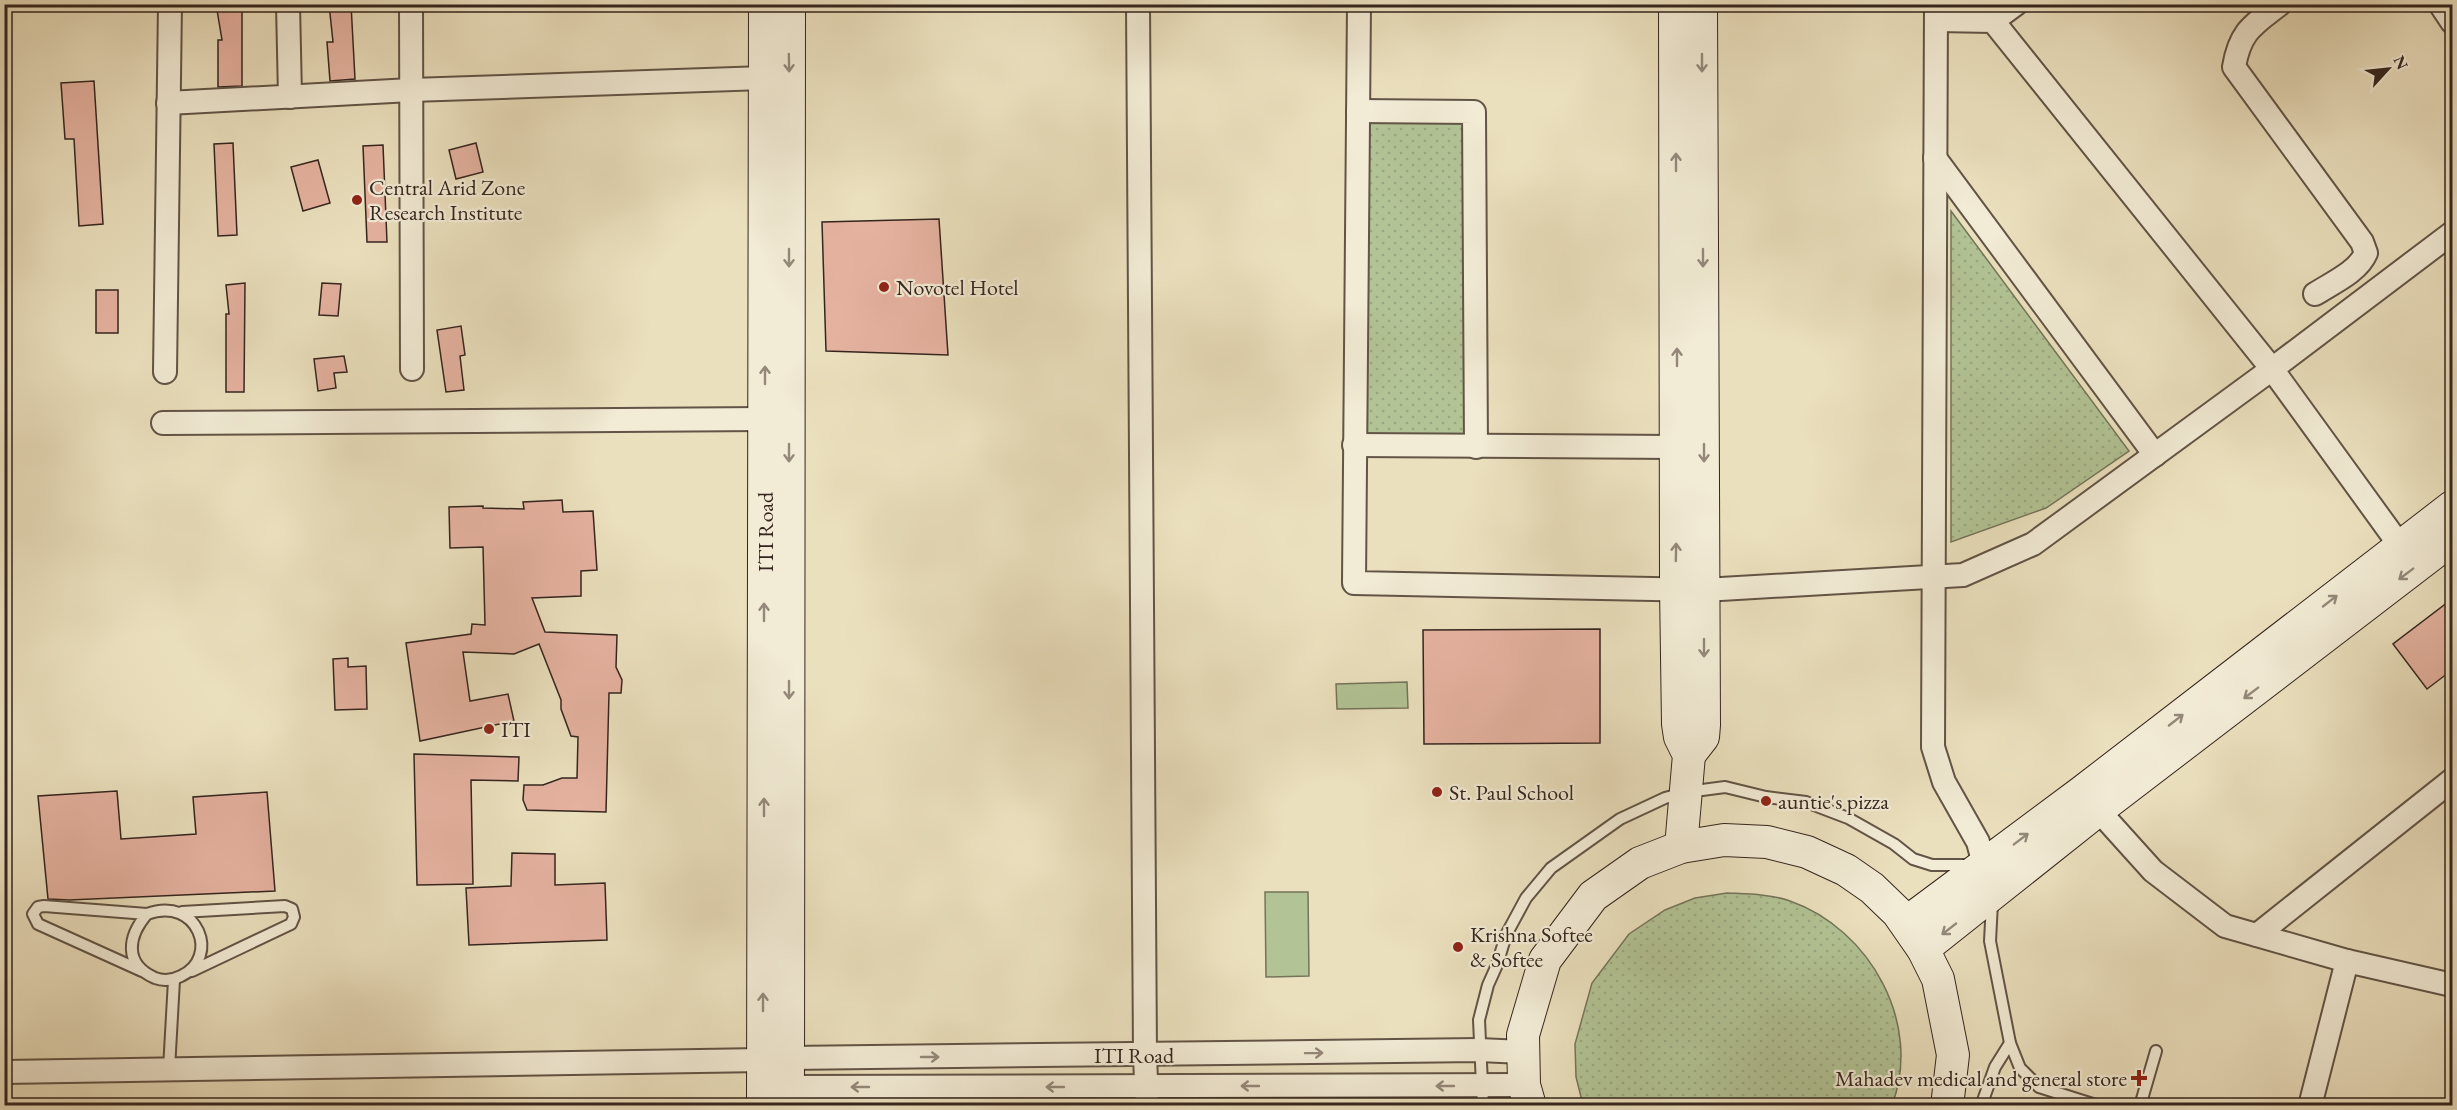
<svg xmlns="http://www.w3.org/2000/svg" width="2457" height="1110" viewBox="0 0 2457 1110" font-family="'EB Garamond',serif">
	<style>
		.grass { fill: url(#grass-dots); stroke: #74745a; stroke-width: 1.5 }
		.pitch { fill: #b2c395; stroke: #74745a; stroke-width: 1.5 }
		.building { fill: #e5b2a0; stroke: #35251e; stroke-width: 1.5 }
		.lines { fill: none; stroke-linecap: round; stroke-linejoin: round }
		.lane-casing { stroke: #625446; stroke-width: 14 }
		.street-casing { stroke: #625446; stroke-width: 26 }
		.secondary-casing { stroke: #35251e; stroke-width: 34 }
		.lane { stroke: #f2ebd5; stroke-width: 10 }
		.street { stroke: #f2ebd5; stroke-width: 22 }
		.secondary { stroke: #f2ebd5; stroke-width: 32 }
		.oneway { stroke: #94887a }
		.poi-dot { fill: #8f2418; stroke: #f2ebd5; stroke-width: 2 }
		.labels { text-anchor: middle; stroke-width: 4.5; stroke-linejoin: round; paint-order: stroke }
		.poi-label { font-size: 22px; fill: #35251e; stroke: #f2ebd5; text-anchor: start }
		.street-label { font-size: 22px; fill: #35251e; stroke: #f2ebd5 }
	</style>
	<defs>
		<pattern id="grass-dots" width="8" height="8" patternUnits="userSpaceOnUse" patternTransform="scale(1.5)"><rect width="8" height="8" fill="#b2c395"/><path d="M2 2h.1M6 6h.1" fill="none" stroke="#9aa780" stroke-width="1.8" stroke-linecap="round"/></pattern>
	</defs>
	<rect width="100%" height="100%" fill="#ebe0be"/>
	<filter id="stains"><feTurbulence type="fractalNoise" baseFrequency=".00333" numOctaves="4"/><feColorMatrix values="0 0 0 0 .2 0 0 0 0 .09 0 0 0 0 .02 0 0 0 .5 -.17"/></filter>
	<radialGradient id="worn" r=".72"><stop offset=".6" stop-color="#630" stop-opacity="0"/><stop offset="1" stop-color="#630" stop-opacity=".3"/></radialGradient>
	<g class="grass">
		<path d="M1465,117L1467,439L1367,440L1365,118Z"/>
		<path d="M1951,211L2129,451L2046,508L1951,542Z"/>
		<path d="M1727,893C1748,894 1770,894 1790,901C1870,929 1923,1024 1892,1105H1583L1576,1077L1575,1044L1592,983L1629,934L1665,910L1695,898Z"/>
	</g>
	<g class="pitch">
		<path d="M1407,682L1408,708L1337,709L1336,684Z"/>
		<path d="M1265,892H1308L1309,976L1266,977Z"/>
	</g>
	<g class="building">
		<path d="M216,4H242V86L218,87V40H222Z"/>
		<path d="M329,4H351L355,79L330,81L327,42H333Z"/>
		<path d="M94,81L103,224L79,226L74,139H65L61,83Z"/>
		<path d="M233,143L237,235L218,236L214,144Z"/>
		<path d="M476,143L483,172L456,179L449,150Z"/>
		<path d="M383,145L387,242H367L363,146Z"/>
		<path d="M318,160L330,203L303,211L291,167Z"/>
		<path d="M939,219L948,355L826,351L822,222Z"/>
		<path d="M245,283L244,392H226V314H229L226,285Z"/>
		<path d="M322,283L341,284L338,316L319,315Z"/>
		<rect x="96" y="290" width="22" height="43"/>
		<path d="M461,326L465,355L460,356L464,390L446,392L437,330Z"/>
		<path d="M344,356L347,372L334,373L336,388L318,391L314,359Z"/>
		<path d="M562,500L563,512L593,511L597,570L581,571V596L532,598L545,632L617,635L616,667L622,680L621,693H609L606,812L527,810L523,800L524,785H543L562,778H577L578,737L571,736L561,709V700L539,644L514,654L463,652L470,701L508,694L514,721L420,741L406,643L471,634L472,624L485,625L483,547L450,548L449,507L483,506V508L524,509L523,502Z"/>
		<path d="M2452,599V670L2427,689L2393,644Z"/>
		<path d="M1600,629V743L1424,744L1423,630Z"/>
		<path d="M348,658V667L366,666L367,709L335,710L333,659Z"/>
		<path d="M414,754L519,757L518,781L471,780L473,884L417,885Z"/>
		<path d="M117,791L121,839L196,834L193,797L267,792L275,891L69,900L48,899L38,796Z"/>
		<path d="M512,853L555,854V885L605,883L607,940L469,945L466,888L511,886Z"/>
	</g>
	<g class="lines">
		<g class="lane-casing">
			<g id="lane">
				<path d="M182,912L285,906L292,909L294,917L291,924L192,971"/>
				<path d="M142,971L38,924L33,914L38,907L44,906L147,914C198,895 221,958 181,976C173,980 163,981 155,978C123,964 128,936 147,914"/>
				<path d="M2010,1043L2020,1068L2039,1087L2099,1106"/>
				<path d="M169,1069L174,980"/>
				<path d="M1483,1106L1479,1020L1488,985L1497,965L1506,935L1526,898L1551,868L1620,819L1665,798L1687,792L1725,787L1766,797L1806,802L1848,818L1894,844L1913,859L1932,865H1970"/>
				<path d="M1981,1106L1995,1067L2010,1043L1990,941L1992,903"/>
				<path d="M2140,1106L2156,1051"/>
			</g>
		</g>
		<g class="street-casing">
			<g id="street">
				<path d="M288,4L290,97"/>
				<path d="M411,4L412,369"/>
				<path d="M1138,4L1145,1055L1147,1106"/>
				<path d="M1359,4L1354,583L1704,590L1963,575L2033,544L2272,369L2452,233"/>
				<path d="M1936,4L1933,747L1944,782L1978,842L1987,876"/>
				<path d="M2280,4C2253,25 2240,31 2234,67L2362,242L2366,253C2358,272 2332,283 2315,294"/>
				<path d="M2440,4L2452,22"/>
				<path d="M1937,20L1993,21L2272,369L2401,547"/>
				<path d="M1993,21L2016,4"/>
				<path d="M168,103L411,90L766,78"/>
				<path d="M1358,111L1474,112L1476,447"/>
				<path d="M1935,158L2155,455"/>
				<path d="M165,372L170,4"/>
				<path d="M163,423L765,419"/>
				<path d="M1354,445L1677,447"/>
				<path d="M2098,810L2153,871L2225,926L2347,961L2452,985"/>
				<path d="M2257,935L2452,780"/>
				<path d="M4,1072L763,1060L788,1058L1479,1050L1523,1052"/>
				<path d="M789,1087L1524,1085"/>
				<path d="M2310,1106L2347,961"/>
			</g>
		</g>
		<g class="secondary-casing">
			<g id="secondary">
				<path d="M1675,4L1676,589L1678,724L1680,737L1689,755L1681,847"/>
				<path d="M1689,755L1703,737L1704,725L1701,4"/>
				<path d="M1906,923L2082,792L2452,507"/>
				<path d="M1923,949L2098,810L2452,539"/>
				<path d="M763,1106L765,4"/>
				<path d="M788,1106L789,4"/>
				<path d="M1530,1106L1524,1085L1523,1035L1545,960L1593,896L1640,863L1681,847L1724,840L1767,842L1807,852L1846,870L1872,888L1898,913L1923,949L1938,979L1953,1055L1947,1106"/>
			</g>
		</g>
		<use href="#lane" class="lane"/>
		<use href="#street" class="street"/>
		<use href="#secondary" class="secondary"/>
	</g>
	<defs><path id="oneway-shaft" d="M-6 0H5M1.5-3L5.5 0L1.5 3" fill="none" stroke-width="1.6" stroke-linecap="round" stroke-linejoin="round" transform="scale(1.5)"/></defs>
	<g class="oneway">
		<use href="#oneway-shaft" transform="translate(789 63) rotate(89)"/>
		<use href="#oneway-shaft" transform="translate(1702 63) rotate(90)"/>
		<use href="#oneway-shaft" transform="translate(1676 162) rotate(-90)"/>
		<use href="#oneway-shaft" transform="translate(789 258) rotate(90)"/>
		<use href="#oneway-shaft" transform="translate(1703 258) rotate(90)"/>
		<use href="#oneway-shaft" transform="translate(1677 357) rotate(-90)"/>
		<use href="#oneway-shaft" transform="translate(765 375) rotate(-90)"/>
		<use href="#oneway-shaft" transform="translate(789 453) rotate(90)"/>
		<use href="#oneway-shaft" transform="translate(1704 453) rotate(90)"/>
		<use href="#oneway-shaft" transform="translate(1676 552) rotate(-89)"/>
		<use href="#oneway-shaft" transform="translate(2406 574) rotate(143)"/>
		<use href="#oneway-shaft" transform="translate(2330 601) rotate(-38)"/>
		<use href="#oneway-shaft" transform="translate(764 612) rotate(-90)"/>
		<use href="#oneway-shaft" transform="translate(1704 648) rotate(90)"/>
		<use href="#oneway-shaft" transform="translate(789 690) rotate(90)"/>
		<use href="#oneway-shaft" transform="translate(2251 693) rotate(143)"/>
		<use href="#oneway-shaft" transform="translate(2176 720) rotate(-38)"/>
		<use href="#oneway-shaft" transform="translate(764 807) rotate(-90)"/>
		<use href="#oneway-shaft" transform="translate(2021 839) rotate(-37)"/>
		<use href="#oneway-shaft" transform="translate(1949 929) rotate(142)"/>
		<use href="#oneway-shaft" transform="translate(763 1002) rotate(-90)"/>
		<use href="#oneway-shaft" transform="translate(1314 1053) rotate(-1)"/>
		<use href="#oneway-shaft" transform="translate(930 1057)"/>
		<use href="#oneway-shaft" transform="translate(1250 1086) rotate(180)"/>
		<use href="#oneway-shaft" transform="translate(1445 1086) rotate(180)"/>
		<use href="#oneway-shaft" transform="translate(860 1087) rotate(180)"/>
		<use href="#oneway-shaft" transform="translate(1055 1087) rotate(180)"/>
	</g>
	<g class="poi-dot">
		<circle cx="357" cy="200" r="6"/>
		<circle cx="884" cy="287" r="6"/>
		<circle cx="489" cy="729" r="6"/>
		<circle cx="1437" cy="792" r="6"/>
		<circle cx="1766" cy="801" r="6"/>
		<circle cx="1458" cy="947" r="6"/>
		<path d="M2136 1069h6v6h6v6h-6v6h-6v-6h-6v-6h6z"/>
	</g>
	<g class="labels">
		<g class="poi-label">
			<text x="369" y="195">Central Arid Zone<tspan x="369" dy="25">Research Institute</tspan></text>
			<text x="896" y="295">Novotel Hotel</text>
			<text x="501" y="737">ITI</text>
			<text x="1449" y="800">St. Paul School</text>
			<text x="1778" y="809">auntie's pizza</text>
			<text x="1470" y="942">Krishna Softee<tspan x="1470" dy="25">&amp; Softee</tspan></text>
			<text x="2127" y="1086" text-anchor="end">Mahadev medical and general store</text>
		</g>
		<g class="street-label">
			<text transform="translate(765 532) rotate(-90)" y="8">ITI Road</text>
			<text x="1134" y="1063">ITI Road</text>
		</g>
	</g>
	<rect width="2457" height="1110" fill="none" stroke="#ebe0be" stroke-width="24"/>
	<rect x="6" y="6" width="2445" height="1098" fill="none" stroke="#35251e" stroke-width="3"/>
	<rect x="12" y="12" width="2433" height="1086" fill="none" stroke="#35251e" stroke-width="1.5"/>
	<g transform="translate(2388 69) rotate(63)" stroke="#f2ebd5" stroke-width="4.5" paint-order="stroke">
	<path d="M0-4.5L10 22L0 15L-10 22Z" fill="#35251e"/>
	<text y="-9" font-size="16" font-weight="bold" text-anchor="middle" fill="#35251e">N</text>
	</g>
	<rect width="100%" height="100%" filter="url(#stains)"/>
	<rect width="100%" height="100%" fill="url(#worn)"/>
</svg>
